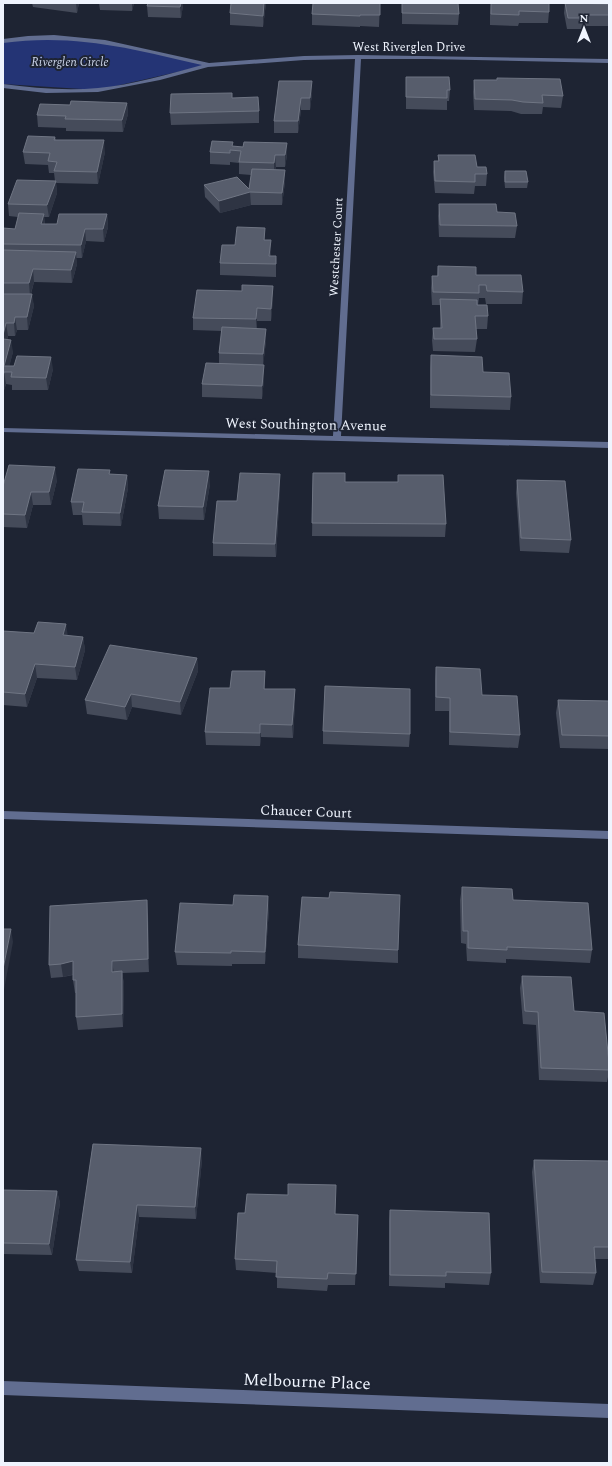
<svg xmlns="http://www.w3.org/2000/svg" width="612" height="1466" viewBox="0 0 612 1466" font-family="Spectral,serif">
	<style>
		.green { fill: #243475 }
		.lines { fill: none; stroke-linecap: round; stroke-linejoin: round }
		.minor { fill: #616d90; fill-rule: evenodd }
		.wall { fill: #454b5a }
		.shaded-wall { fill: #2e3443 }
		.building { fill: #575d6c; stroke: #6f7583 }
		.labels { text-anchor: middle; stroke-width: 4; stroke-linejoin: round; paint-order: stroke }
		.far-street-label { font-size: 12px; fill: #eff4fe; stroke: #1e2433 }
		.far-park-label { font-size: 12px; font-style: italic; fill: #cdd6eb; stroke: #1e2433 }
		.street-label { font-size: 14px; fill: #eff4fe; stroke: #1e2433 }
		.near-street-label { font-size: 17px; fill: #eff4fe; stroke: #1e2433 }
	</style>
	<rect width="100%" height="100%" fill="#1e2433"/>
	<path class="green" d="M72,37L162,54L208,65L98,90L3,84V41L20,38Z"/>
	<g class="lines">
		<g class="minor">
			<path d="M54,35L105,40L209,63L304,56L358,55L609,59V63L429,59H361L341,436L609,442V448L3,432V428L333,436L355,59L304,60L208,67L160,80L98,92L46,93L3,88V84C34,88 66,91 98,88C132,85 169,74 202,65C134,49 74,33 3,43V39L28,36Z"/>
			<path d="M3,811L609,831V839L3,819Z"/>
			<path d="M3,1381L609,1404V1418L3,1395Z"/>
		</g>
	</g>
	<g class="wall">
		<path d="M32,3H79L77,13L33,7Z"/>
		<path d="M99,3H134L132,11L100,10Z"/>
		<path d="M148,3H183V5L181,18L148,17L147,6Z"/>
		<path d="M266,3L263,27L230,25V13Z"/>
		<path d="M380,3L379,27L360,26V27L312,25V14Z"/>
		<path d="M402,3L459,14L458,25L402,24Z"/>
		<path d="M491,3L549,12L548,23H519L518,26L490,25V13Z"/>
		<path d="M565,3L609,4V26H584L583,29H567L564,13Z"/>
		<path d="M406,77L450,90L449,101H447V110L406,109Z"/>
		<path d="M497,78L563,96L561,108L543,107L542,114H521L511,111L474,110L473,92L474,80H497Z"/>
		<path d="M279,81L312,93L310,110H301L298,133H274V121Z"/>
		<path d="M232,98L259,111V123L171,125L170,113Z"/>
		<path d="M127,103L128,114L123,132L66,131V128L38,127L37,115Z"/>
		<path d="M55,137L56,140L105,152L98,184L56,183L57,193L49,217H44L45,224H57L107,214L108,227L104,242L86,241L82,258H76L77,264L72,283L34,282L31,294L34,306L28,330H17L15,336H8L7,340L13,352L9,366L53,369L48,390H12V385L6,384L3,393V228L15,229L18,217L9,216L8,204L55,181L54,173H49L48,165L25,164L23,152Z"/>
		<path d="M234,146L287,155L285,167H276L275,170H285V182L282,205H251L220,213L205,197L204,185L249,189L251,175L239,174V163L230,162V165L210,164V152Z"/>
		<path d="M438,155L477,167L487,174L486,186H475L474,194L435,193L433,172L434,161H438Z"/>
		<path d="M505,171L528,182L527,188H505L504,177Z"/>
		<path d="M439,204L497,212L517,226L515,238L439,237L438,216Z"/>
		<path d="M265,228V240H271V256H276V277L220,275V263L235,245Z"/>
		<path d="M438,266L476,275L523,292L522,304H486L485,298H479L478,305L488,316L487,329H476L477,339L475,352L433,351L432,340L433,328H440V305H432L431,288L432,276H437Z"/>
		<path d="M273,286V298L271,321H257V328L266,341L263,365L264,378L262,399L202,397V384L219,364V353L222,331L193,330V318L242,291Z"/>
		<path d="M431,355L483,372L511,397L510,410L430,408V368Z"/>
		<path d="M313,473L345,482H398V475L446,524L445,537L312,536Z"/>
		<path d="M111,474L127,475L128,488L121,526L83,525L82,515H73L71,502Z"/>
		<path d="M57,480L51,505H33L27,528L3,527V486Z"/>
		<path d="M517,480L571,540L569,553L520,551L516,493Z"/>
		<path d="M210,484L204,520L159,519L158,506Z"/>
		<path d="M280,487L276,557L213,556V543L237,501Z"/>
		<path d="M3,631L83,637L85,650L77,680L37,678L27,707L3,705Z"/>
		<path d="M197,658L198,671L181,715L132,707L127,720L87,714L85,700Z"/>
		<path d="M436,667L482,695L520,735L518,748L449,745V711H435V680Z"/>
		<path d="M265,671V689H295V703L293,738L261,737L260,746L206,745L205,732L230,688Z"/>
		<path d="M558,700L609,701V749L560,748L556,713Z"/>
		<path d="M323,731L410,734L409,747L323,744Z"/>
		<path d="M462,887L513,900L592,950L590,963L506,959V963L467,961L466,944L461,943L460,900Z"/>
		<path d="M269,909L265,964H232V966L177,965L175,952Z"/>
		<path d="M148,913L149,972L122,973L124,984L123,1027L78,1030L76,1017V993H75L73,980V975L63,977L51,978L49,965Z"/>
		<path d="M298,945L398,950V963L298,958Z"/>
		<path d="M522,976L574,1011L609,1063V1072L607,1082L539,1080L536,1025L523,1024L520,988Z"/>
		<path d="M93,1144L202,1160L196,1219L139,1217L132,1273L79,1271L76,1260Z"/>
		<path d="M534,1160L609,1161V1259H595L596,1273L593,1285L540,1283L532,1172Z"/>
		<path d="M3,1190L57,1191L60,1203L52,1255L3,1254Z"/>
		<path d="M390,1210L491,1273L489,1285L445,1283V1288L389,1286V1221Z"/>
		<path d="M335,1214L358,1215L355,1285H328L327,1291L277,1288V1273L236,1270L235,1259Z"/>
	</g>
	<g class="shaded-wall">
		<path d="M76,3H79L77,13Z"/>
		<path d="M132,3H134L132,11Z"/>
		<path d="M181,3H183V5L181,18L180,7Z"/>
		<path d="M264,3H266L263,27V16Z"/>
		<path d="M312,81V93L310,110V98Z"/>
		<path d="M301,98V110L298,133V121Z"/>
		<path d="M127,103L128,114L123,132L122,120Z"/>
		<path d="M104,140L105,152L98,184L97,172Z"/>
		<path d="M287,143V155L285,167V155Z"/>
		<path d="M275,155L276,167L274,175V163Z"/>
		<path d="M285,170V182L282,205V193Z"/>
		<path d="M56,181L57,193L49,217L47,205Z"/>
		<path d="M250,192L251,205L220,213L219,201Z"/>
		<path d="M44,214L45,226L41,224Z"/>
		<path d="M107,214L108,227L104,242L103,229Z"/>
		<path d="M265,228V240H264Z"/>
		<path d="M85,229L86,241L82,258L81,245Z"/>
		<path d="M271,240V252L270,264L269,256Z"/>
		<path d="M76,252L77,264L72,283L71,270Z"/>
		<path d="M33,269L34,282L30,296L29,283Z"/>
		<path d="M273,286V298L271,321V309Z"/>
		<path d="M32,294L34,306L28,330L27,317Z"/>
		<path d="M257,308V321L256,332V319Z"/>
		<path d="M15,317L17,330L15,336L14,323Z"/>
		<path d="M6,323L8,336L5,347L3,335Z"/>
		<path d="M266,329V341L263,367V354Z"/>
		<path d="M11,340L13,352L8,372L4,366Z"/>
		<path d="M51,357L53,369L48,390L46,378Z"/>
		<path d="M264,365V378L262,399V386Z"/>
		<path d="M4,372L6,384L3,394V376Z"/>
		<path d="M55,467L57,480L51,505L49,492Z"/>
		<path d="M209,471L210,484L204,520L203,507Z"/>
		<path d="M280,474V487L276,557L275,544Z"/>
		<path d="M127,475L128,488L121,526L120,513Z"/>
		<path d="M31,492L33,505L27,528L25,515Z"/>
		<path d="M66,624L68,637L63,635Z"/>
		<path d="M83,637L85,650L77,680L75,667Z"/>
		<path d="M197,658L198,671L181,715L180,702Z"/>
		<path d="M35,664L37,678L27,707L25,694Z"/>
		<path d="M265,671V685L264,702V689Z"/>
		<path d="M295,689V703L293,738L292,725Z"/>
		<path d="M131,694L132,707L127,720L125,707Z"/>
		<path d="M260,724L261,737L260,746Z"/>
		<path d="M268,896L269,909L265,964V952Z"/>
		<path d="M147,900L148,913L149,972L148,959Z"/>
		<path d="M11,929L13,942L3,995V969Z"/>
		<path d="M73,961L75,974L63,977L61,964Z"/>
		<path d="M112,961L114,974L112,972Z"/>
		<path d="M122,971L124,984L123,1027L122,1014Z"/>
		<path d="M201,1148L202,1160L196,1219L195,1207Z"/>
		<path d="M57,1191L60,1203L52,1255L49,1244Z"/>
		<path d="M137,1205L139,1217L132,1273L130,1262Z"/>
	</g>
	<g class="building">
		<path d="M148,3H181L180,7L147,6Z"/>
		<path d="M231,3H264L263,16L230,13Z"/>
		<path d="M313,3H380V15H360V16L312,14Z"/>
		<path d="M402,3H458L459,14L402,13Z"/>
		<path d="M491,3H549V12L519,11V15L491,14Z"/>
		<path d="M565,3L609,4V15H584L585,18H568Z"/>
		<path d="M406,77H449L450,90H447V98L406,97Z"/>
		<path d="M497,78L560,79L563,96L542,95L543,103L523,102L512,100L475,99L474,80H497Z"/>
		<path d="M279,81H312L310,98H301L298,121H274Z"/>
		<path d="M232,93V98L258,97L259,111L170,113L171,94Z"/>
		<path d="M71,101L127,103L122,120L65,119L66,116L37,115L40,104L70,105Z"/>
		<path d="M28,136L55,137L54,140H104L97,172L54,171L57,162L48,161L50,153L23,152Z"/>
		<path d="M212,141L233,142L232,146L243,147L244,142L287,143L285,155H275L274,163L239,162L241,151L230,150V153L210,152Z"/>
		<path d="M438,155H475L477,167H486L487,174H475V182L435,181L434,161H439Z"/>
		<path d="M252,169L285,170L282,193L250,192L219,201L204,185L237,177L249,189Z"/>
		<path d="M505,171H526L528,182H505Z"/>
		<path d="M17,180L56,181L47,205L8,204Z"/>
		<path d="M439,204H496L497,212L515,213L517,226L440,225Z"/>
		<path d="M19,213L44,214L41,224H57L59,214H107L103,229H85L81,245L3,244V228L15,229Z"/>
		<path d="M237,227L265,228L264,240H271L269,256H276V264L220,263L222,245H235Z"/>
		<path d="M3,250L76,252L71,270L33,269L29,283H3Z"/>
		<path d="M438,266L476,267V275H521L523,292L487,291L486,285H479V293L433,292L432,276H438Z"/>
		<path d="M242,285L273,286L271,309L257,308L256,319L193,318L197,290L242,291Z"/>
		<path d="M3,294H32L27,317H15L14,323H6L3,335Z"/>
		<path d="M440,299L477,300V305H487L488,316H475L477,339H434L433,328H442Z"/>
		<path d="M222,327L266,329L263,354L219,353Z"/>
		<path d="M3,339L11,340L4,366H14L17,356L51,357L46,378L11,377L12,372H4L3,376Z"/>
		<path d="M431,355L482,357L483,372L509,373L511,397L431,395Z"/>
		<path d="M206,363L264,365L262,386L202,384Z"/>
		<path d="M9,465L55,467L49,492H31L25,515L3,514V486Z"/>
		<path d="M78,469L110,470L109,474L127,475L120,513L82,512L84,502H71Z"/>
		<path d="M165,470L209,471L203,507L158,506Z"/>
		<path d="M240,473L280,474L275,544L213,543L217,501H237Z"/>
		<path d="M313,473H345V482H398V475H443L446,524L312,523Z"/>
		<path d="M517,480L565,481L571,540L521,538Z"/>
		<path d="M38,622L66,624L63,635L83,637L75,667L35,664L25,694L3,692V631L34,633Z"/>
		<path d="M110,645L197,658L180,702L131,694L125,707L85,700Z"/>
		<path d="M436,667L480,669L482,695L517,696L520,735L450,732V698L436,697Z"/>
		<path d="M232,671H265L264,689H295L292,725L260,724V733L205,732L210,688H230Z"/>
		<path d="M325,686L410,689V734L323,731Z"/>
		<path d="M558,700L609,701V736L562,735Z"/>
		<path d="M462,887L512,889L513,900L588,903L592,950L507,947V950L468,948V931H463Z"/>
		<path d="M330,892L400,895L398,950L298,945L302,897L329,898Z"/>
		<path d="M234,895L268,896L265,952L231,951V953L175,952L180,903L233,905Z"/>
		<path d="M147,900L148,959L112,961V972L122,971V1014L76,1017V980H73V961L61,964L49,965L50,906Z"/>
		<path d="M3,929H11L3,969Z"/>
		<path d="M522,976L571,977L574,1011L604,1013L609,1063V1070L541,1068L538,1012L525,1011Z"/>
		<path d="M93,1144L201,1148L195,1207L137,1205L130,1262L76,1260Z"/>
		<path d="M534,1160L609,1161V1247H594L596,1273L542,1272Z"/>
		<path d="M288,1184L336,1185L335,1214L358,1215L356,1274L328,1273L327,1279L276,1277L277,1261L235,1259L238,1213H245L247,1194L288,1195Z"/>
		<path d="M3,1190L57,1191L49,1244L3,1243Z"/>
		<path d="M390,1210L489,1213L491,1273L446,1272V1276L390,1275Z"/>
	</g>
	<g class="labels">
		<g class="far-street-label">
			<text x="409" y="51">West Riverglen Drive</text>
			<text transform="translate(336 247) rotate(-87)" y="4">Westchester Court</text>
		</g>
		<g class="far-park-label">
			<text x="70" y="66">Riverglen Circle</text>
		</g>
		<g class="street-label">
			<text transform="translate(306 424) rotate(1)" y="5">West Southington Avenue</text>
			<text transform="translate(306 811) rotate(2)" y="5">Chaucer Court</text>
		</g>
		<g class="near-street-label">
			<text transform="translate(307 1381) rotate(2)" y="6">Melbourne Place</text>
		</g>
	</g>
	<rect width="612" height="1466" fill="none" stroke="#eff4fe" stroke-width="8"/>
	<g transform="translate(584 28)" stroke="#1e2433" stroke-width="3" paint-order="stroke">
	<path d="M0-3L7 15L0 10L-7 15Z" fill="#eff4fe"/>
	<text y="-6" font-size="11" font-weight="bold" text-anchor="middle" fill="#eff4fe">N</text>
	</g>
</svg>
